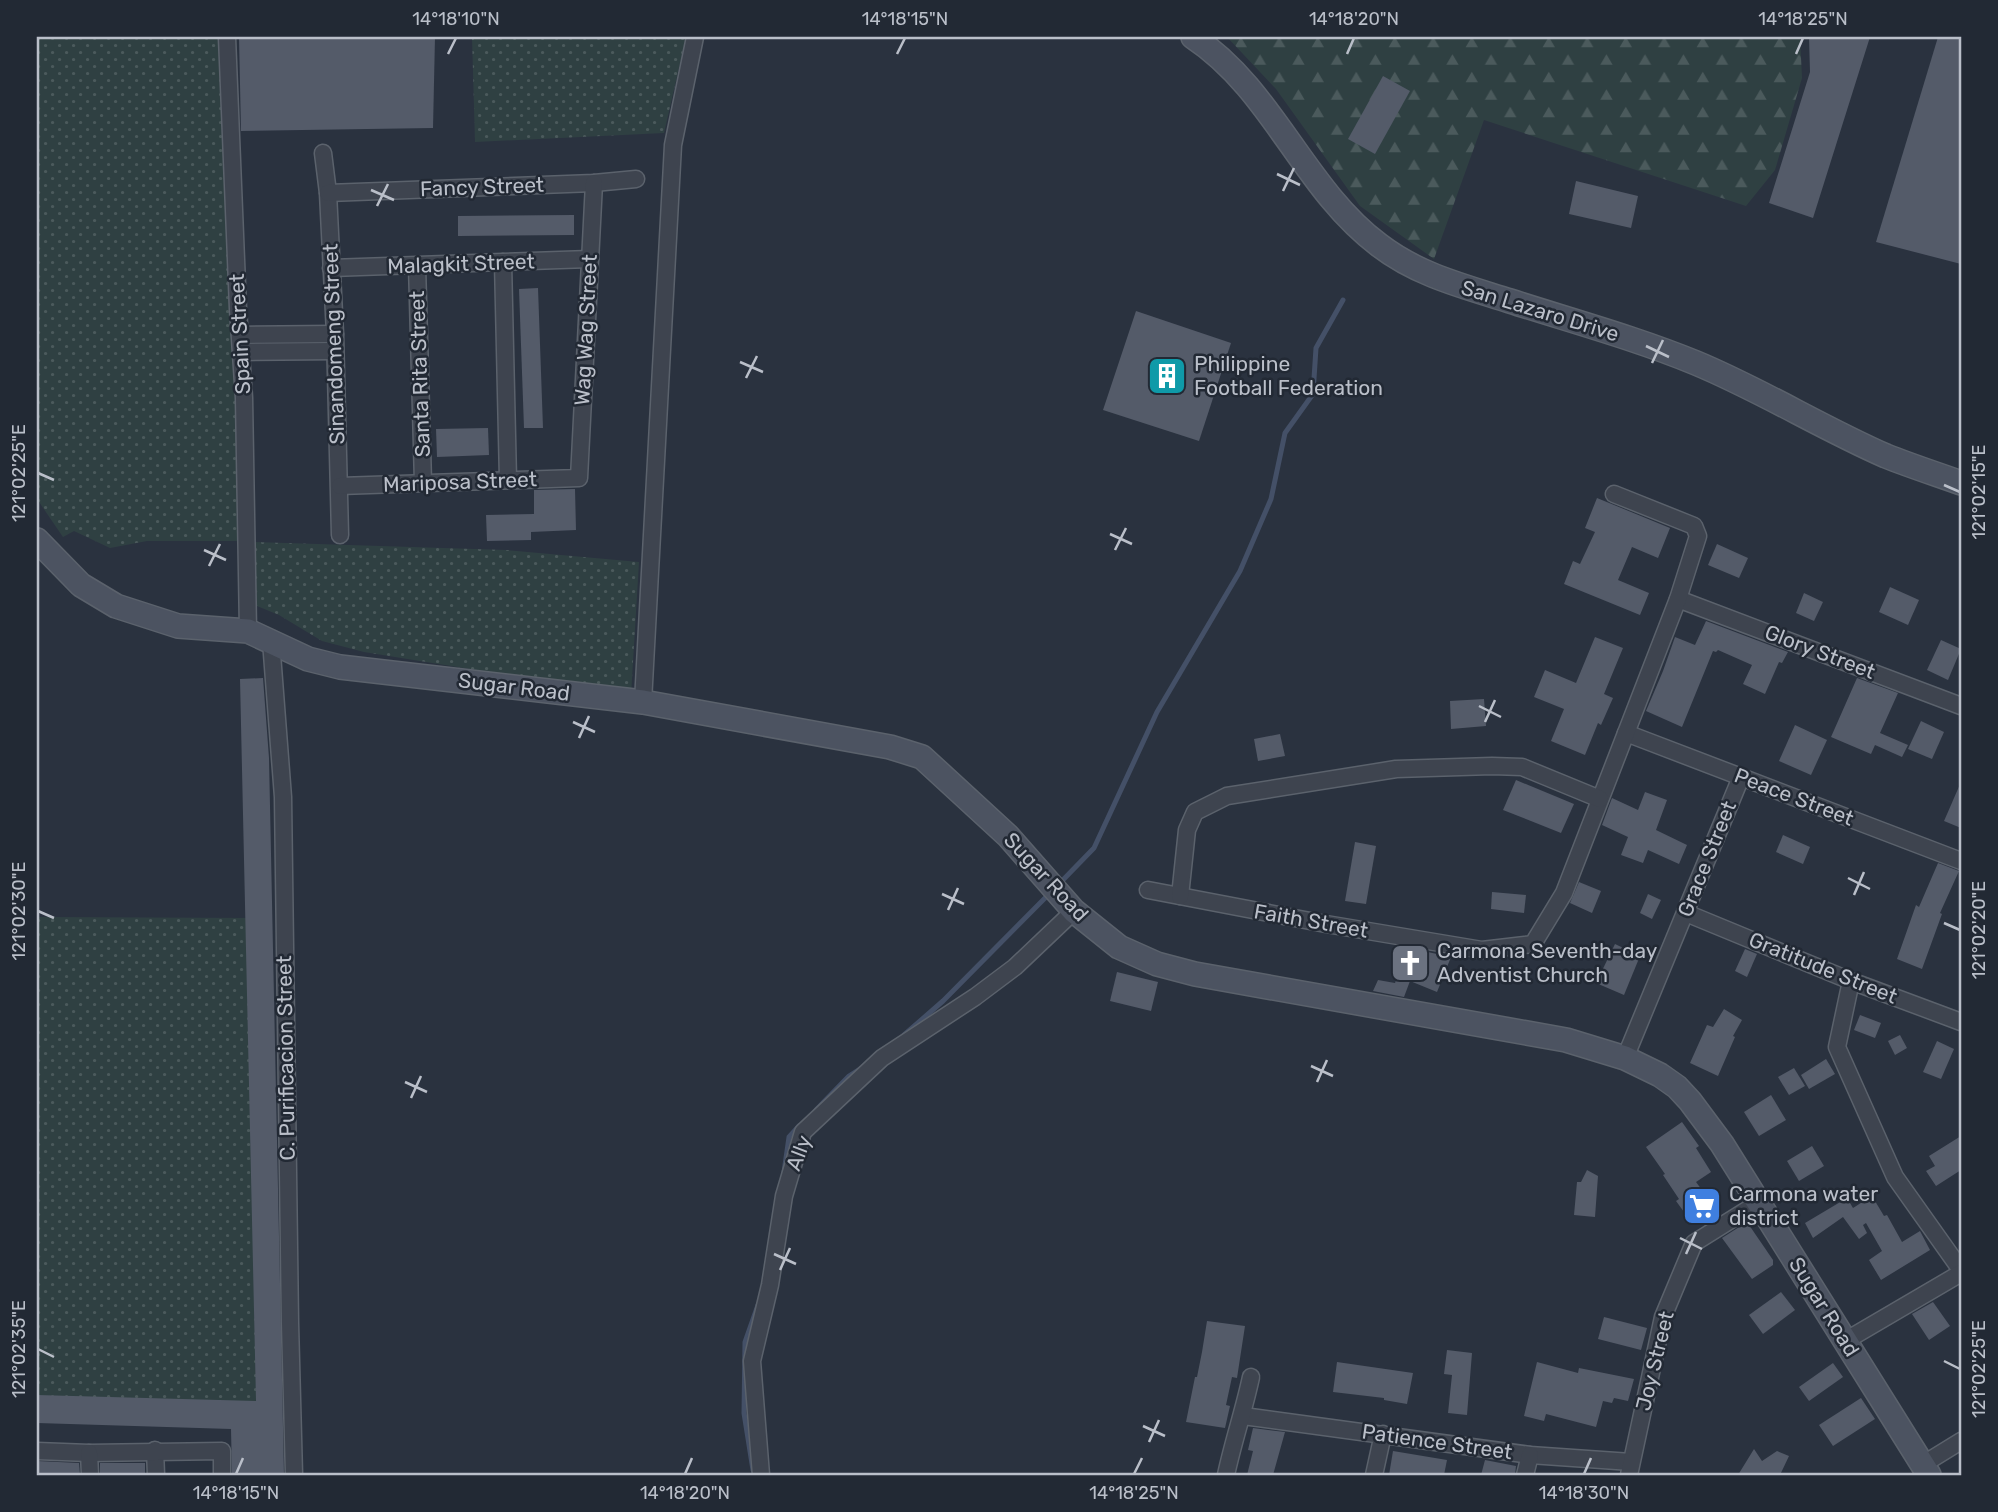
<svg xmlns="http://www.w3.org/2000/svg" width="1998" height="1512" viewBox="0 0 1998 1512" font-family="Rubik,sans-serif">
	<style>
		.grass { fill: url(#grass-dots) }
		.forest { fill: url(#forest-firs) }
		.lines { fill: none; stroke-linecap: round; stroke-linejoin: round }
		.stream { stroke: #445067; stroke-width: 5 }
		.building { fill: #545b69 }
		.street-casing { stroke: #5b626c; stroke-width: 19 }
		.secondary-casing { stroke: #5b626c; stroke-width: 26 }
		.street { stroke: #3e444f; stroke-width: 16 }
		.secondary { stroke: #4c5361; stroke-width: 23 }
		.ticks { fill: none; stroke: #babfc9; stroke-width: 2.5 }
		.labels { text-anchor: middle; stroke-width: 5; stroke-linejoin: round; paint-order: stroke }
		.street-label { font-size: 21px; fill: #babfc9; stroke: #222934 }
		.poi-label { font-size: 21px; fill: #babfc9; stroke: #222934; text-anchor: start }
		.neatline { fill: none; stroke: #babfc9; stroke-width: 2.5 }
		.ticks-label { font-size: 18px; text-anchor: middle; fill: #babfc9 }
	</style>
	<defs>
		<pattern id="grass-dots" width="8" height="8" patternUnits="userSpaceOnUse" patternTransform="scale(1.75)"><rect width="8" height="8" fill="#2f4042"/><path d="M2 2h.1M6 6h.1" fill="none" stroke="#4b5a5c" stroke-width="1.8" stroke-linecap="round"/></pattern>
		<pattern id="forest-firs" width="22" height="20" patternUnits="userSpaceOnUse" patternTransform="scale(1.75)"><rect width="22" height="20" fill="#2f4042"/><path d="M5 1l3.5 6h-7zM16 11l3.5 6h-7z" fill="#4b5a5c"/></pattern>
	</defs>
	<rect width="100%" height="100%" fill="#2a323f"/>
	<g class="grass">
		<path d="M37,37H221L222,99L235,370L238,541H147L110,548L74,531L63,537L37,499Z"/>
		<path d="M472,37H686L664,133L475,142Z"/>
		<path d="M254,542L506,550L639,562L631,695L364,652L322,641L279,615L257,606Z"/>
		<path d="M37,917L255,918L257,1419L37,1411Z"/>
	</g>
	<path class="forest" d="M1227,37H1800L1802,78L1775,170L1746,206L1484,120L1434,259L1360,206L1276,89Z"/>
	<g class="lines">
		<g class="stream">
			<path d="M1059,884L1094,848L1157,712L1240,571L1271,499L1285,433L1313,394L1316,348L1343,300"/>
			<path d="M904,1035L943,1001L1050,893"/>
			<path d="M816,1110L849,1076L860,1069"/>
			<path d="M784,1172L789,1137L799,1126"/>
			<path d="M753,1470L744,1413L745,1342L758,1305"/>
		</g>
	</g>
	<g class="building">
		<path d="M239,37H435L433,128L241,131Z"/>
		<path d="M1809,37H1870L1813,218L1769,203L1810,72Z"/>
		<path d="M1938,37H1961V264L1876,242Z"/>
		<path d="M1383,76L1410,91L1375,154L1348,139Z"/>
		<path d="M1576,181L1638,196L1631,228L1569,214Z"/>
		<path d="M574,215V235L458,236V216Z"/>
		<path d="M538,288L543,428H524L519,289Z"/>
		<path d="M1136,311L1231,343L1199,441L1103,410Z"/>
		<path d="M488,428L489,455L437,457L436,429Z"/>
		<path d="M575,489L576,530L531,532V540L487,541L486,515L534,514V490Z"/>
		<path d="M1597,498L1670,528L1658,558L1632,547L1618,580L1649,593L1640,615L1564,584L1573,561L1580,564L1595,532L1585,528Z"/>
		<path d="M1717,544L1748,558L1739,578L1708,565Z"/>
		<path d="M1890,587L1919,600L1908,625L1879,612Z"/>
		<path d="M1804,593L1823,602L1814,621L1796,613Z"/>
		<path d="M1706,621L1788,652L1782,663L1779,662L1765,694L1743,684L1752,665L1718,650L1716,652L1713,651L1682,727L1646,711L1663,671L1675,637L1695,645Z"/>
		<path d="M1595,637L1623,648L1604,694L1613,698L1601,725L1598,723L1585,755L1551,741L1564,709L1534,697L1545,670L1576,683Z"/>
		<path d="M1941,640L1961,649L1948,680L1927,670Z"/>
		<path d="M263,678L269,758L284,1475H232L231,1429L37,1423V1395L256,1401L240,679Z"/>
		<path d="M1857,678L1898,693L1880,733L1908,745L1902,757L1875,745L1871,754L1831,737Z"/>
		<path d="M1484,699L1486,726L1451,729L1450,701Z"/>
		<path d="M1921,721L1944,732L1932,759L1908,749Z"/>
		<path d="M1795,725L1827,740L1811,775L1779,761Z"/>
		<path d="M1280,734L1285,756L1258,761L1254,739Z"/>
		<path d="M1516,780L1574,804L1561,833L1503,810Z"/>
		<path d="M1961,782V828L1944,821Z"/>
		<path d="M1645,792L1667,800L1656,830L1687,845L1679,864L1648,850L1643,863L1621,855L1628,837L1602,825L1612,798L1638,810Z"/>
		<path d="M1783,835L1810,847L1803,864L1776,852Z"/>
		<path d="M1355,842L1376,846L1366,904L1345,901Z"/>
		<path d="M1938,863L1959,871L1940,913L1942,914L1922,969L1897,959L1916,905L1919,907Z"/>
		<path d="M1579,882L1601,891L1592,913L1570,903Z"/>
		<path d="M1492,892L1526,895L1524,913L1491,909Z"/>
		<path d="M1648,894L1661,900L1652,919L1640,913Z"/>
		<path d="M1615,944L1640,956L1624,995L1596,983Z"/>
		<path d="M1409,948L1451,957L1437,992L1410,981L1404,997L1373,991L1378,980L1395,983Z"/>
		<path d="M1745,949L1757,954L1747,977L1735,971Z"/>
		<path d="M1117,972L1158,982L1151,1011L1110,1001Z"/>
		<path d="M1724,1009L1742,1020L1733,1036L1735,1037L1718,1076L1690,1063L1707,1025L1713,1027Z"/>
		<path d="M1860,1015L1881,1023L1875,1038L1854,1030Z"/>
		<path d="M1900,1035L1907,1048L1895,1055L1888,1041Z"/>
		<path d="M1937,1041L1954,1049L1941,1079L1923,1072Z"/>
		<path d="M1826,1059L1835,1074L1809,1089L1801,1075Z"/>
		<path d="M1794,1068L1805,1086L1789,1095L1778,1077Z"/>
		<path d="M1771,1095L1786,1120L1759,1136L1744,1112Z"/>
		<path d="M1682,1122L1699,1146L1696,1148L1711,1172L1696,1182L1714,1206L1692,1223L1676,1201L1679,1199L1663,1175L1665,1174L1646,1147Z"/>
		<path d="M1961,1136V1170L1936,1186L1926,1171L1935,1166L1929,1156Z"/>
		<path d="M1812,1146L1824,1166L1799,1181L1787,1161Z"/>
		<path d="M1587,1170L1598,1176L1595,1217L1574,1215L1577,1182H1581Z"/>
		<path d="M1872,1196L1884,1216L1887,1215L1902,1242L1920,1231L1930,1250L1881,1280L1869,1260L1882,1251L1866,1223L1863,1225L1867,1233L1859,1239L1843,1217L1813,1238L1805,1223L1847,1198L1853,1208Z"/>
		<path d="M1747,1222L1773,1260V1265L1752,1279L1722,1238Z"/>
		<path d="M1781,1292L1795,1310L1763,1334L1749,1315Z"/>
		<path d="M1933,1302L1950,1326L1929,1340L1912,1314Z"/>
		<path d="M1604,1317L1647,1328L1641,1350L1598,1339Z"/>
		<path d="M1207,1321L1245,1326L1237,1378L1232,1377L1226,1405L1230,1406L1225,1428L1186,1422L1195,1377H1197L1202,1352Z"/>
		<path d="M1447,1350L1472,1353L1467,1415L1448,1413L1452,1375L1444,1374Z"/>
		<path d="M1337,1362L1413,1373L1407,1404L1384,1400V1398L1333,1392Z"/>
		<path d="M1537,1362L1578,1373L1579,1368L1634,1379L1628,1401L1614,1398L1612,1403L1603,1401L1596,1427L1546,1414L1544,1421L1524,1416Z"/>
		<path d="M1833,1363L1843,1377L1809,1401L1799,1387Z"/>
		<path d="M1861,1398L1875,1419L1833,1446L1819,1425Z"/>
		<path d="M1253,1428L1285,1432L1273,1475H1247L1253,1451L1248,1450Z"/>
		<path d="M1754,1449L1762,1461L1777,1451L1789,1456L1780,1475H1738Z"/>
		<path d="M1393,1451L1447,1460L1444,1475H1389Z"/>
		<path d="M1485,1460L1516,1466L1515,1475H1481Z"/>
		<path d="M37,1461L79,1463L80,1475H37Z"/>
		<rect x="100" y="1463" width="45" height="12"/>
	</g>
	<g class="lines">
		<g class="street-casing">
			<g id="street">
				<path d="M227,37L238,309L244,398L248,631"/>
				<path d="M323,153L328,193L335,334L340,535"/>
				<path d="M328,193L594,183L636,179"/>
				<path d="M503,262L508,480"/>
				<path d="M417,265L423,483"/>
				<path d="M331,268L590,259"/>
				<path d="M240,335L335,334"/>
				<path d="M242,352L335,351"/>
				<path d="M340,486L579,478L594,183"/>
				<path d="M1678,599L1961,706"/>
				<path d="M271,641L283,797L290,1323L294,1475"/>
				<path d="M643,702L673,145L695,37"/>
				<path d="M1626,733L1961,861"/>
				<path d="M1148,890L1326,924L1482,950L1533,944L1564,893L1678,599L1698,536L1694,526L1614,494"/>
				<path d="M1180,896L1187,830L1195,812L1227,796L1396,769L1492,766L1522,767L1600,799"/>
				<path d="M1686,913L1851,981L1961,1022"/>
				<path d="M1851,981L1837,1047L1895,1177L1961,1270"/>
				<path d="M1625,1058L1741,777"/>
				<path d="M1845,1341L1961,1273"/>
				<path d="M1243,1416L1530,1455L1631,1462"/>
				<path d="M155,1450L156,1475"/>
				<path d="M37,1451L89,1453L222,1451V1475"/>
				<path d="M89,1453L90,1475"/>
				<path d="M1922,1465L1961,1441"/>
				<path d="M761,1475L752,1361L770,1285L784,1196L803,1132L882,1058L975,997L1015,967L1074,911"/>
				<path d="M1226,1475C1233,1442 1244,1410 1251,1377"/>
				<path d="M1374,1475L1383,1434"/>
				<path d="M1525,1475L1530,1455"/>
				<path d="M1629,1475L1663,1317L1694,1243L1758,1203"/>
			</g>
		</g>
		<g class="secondary-casing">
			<g id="secondary">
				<path d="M1193,37C1273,90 1303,188 1379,245C1418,275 1463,286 1510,301C1572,321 1635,338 1696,363C1761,390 1822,428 1886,456C1911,466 1936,474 1961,483"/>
				<path d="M37,540L81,585L116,606L178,626L248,631L308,659L340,667L643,702L890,747L922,757L1008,836L1074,911L1119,947L1157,964L1195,974L1566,1040L1625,1058L1660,1075L1677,1087L1690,1101L1722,1144L1929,1475"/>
			</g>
		</g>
		<use href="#street" class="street"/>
		<use href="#secondary" class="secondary"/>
	</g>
	<path class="ticks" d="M448,54L456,38M897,54L905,38M1347,54L1354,38M1796,54L1803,38M1277,174L1300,185M371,190L394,200M1283,191L1294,168M377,206L388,184M1646,346L1669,357M740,362L763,372M1652,363L1663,340M746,378L757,356M38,473L54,480M1944,485L1960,492M1110,534L1132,544M204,550L226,560M1115,550L1126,528M209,566L220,544M1479,706L1501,717M573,722L595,732M1485,722L1495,700M579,738L589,716M1848,878L1870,889M942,894L964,904M1854,895L1864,872M948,910L958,888M38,911L54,918M1944,923L1960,930M1311,1066L1333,1076M405,1082L427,1092M1317,1082L1327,1060M411,1098L421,1076M1680,1238L1702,1249M774,1254L796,1264M1686,1254L1696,1232M780,1270L790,1248M38,1349L54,1357M1944,1361L1960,1369M1143,1426L1165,1436M1149,1442L1159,1420M236,1474L243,1458M685,1474L692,1458M1134,1474L1142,1458M1584,1474L1591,1458"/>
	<defs>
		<g id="building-square" transform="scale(2.0125)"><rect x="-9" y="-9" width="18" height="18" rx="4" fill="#0f9aa8" stroke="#222934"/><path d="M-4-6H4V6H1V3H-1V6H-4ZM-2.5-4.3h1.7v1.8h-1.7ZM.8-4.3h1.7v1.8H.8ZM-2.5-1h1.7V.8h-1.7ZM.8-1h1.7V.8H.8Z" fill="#fff"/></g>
		<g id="church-square" transform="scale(2.0125)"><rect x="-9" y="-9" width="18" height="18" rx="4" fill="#6b7280" stroke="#222934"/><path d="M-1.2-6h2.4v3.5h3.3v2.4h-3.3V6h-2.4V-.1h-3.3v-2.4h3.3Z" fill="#fff"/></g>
		<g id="supermarket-square" transform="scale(2.0125)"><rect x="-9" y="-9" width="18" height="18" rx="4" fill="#3f7fe0" stroke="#222934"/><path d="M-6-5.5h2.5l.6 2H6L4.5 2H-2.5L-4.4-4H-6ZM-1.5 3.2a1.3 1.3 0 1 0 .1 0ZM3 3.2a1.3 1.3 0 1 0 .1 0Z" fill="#fff"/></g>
	</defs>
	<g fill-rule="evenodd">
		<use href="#building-square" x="1167" y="376"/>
		<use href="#church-square" x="1410" y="963"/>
		<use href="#supermarket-square" x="1702" y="1206"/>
	</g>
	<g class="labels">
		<g class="street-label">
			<text transform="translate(482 187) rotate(-2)" y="7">Fancy Street</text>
			<text transform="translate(461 264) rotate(-2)" y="7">Malagkit Street</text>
			<text transform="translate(1540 311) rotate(17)" y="7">San Lazaro Drive</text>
			<text transform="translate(586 330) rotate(-87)" y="7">Wag Wag Street</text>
			<text transform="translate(240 334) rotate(-93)" y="7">Spain Street</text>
			<text transform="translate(334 344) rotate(-92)" y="7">Sinandomeng Street</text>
			<text transform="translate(420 374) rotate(-92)" y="7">Santa Rita Street</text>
			<text transform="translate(460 482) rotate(-2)" y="7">Mariposa Street</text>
			<text transform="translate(1820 652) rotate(21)" y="7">Glory Street</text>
			<text transform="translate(514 687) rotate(7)" y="7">Sugar Road</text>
			<text transform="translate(1794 797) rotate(21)" y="7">Peace Street</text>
			<text transform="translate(1707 859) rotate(-68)" y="7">Grace Street</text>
			<text transform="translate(1046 877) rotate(47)" y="7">Sugar Road</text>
			<text transform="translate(1311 921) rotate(10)" y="7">Faith Street</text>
			<text transform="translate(1823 968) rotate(22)" y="7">Gratitude Street</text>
			<text transform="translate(286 1058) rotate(-91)" y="7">C. Purificacion Street</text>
			<text transform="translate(799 1153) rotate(-69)" y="7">Ally</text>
			<text transform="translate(1824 1307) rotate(58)" y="7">Sugar Road</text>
			<text transform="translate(1655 1361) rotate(-76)" y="7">Joy Street</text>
			<text transform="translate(1437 1442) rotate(8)" y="7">Patience Street</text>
		</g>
		<g class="poi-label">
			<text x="1194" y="371">Philippine<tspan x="1194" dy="24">Football Federation</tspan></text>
			<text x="1437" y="958">Carmona Seventh-day<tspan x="1437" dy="24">Adventist Church</tspan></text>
			<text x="1729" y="1201">Carmona water<tspan x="1729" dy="24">district</tspan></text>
		</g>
	</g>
	<rect width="1998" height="1512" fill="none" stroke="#222934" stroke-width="77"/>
	<rect x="38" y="38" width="1922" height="1436" class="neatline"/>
	<g class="ticks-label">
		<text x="456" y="25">14°18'10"N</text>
		<text x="905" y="25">14°18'15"N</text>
		<text x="1354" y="25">14°18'20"N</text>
		<text x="1803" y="25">14°18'25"N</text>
		<text transform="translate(19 473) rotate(-90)" y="6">121°02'25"E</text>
		<text transform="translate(1979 492) rotate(-90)" y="6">121°02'15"E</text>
		<text transform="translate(19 911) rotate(-90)" y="6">121°02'30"E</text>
		<text transform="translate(1979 930) rotate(-90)" y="6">121°02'20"E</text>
		<text transform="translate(19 1349) rotate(-90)" y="6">121°02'35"E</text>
		<text transform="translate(1979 1369) rotate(-90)" y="6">121°02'25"E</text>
		<text x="236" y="1499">14°18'15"N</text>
		<text x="685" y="1499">14°18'20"N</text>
		<text x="1134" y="1499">14°18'25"N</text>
		<text x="1584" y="1499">14°18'30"N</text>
	</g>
</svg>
